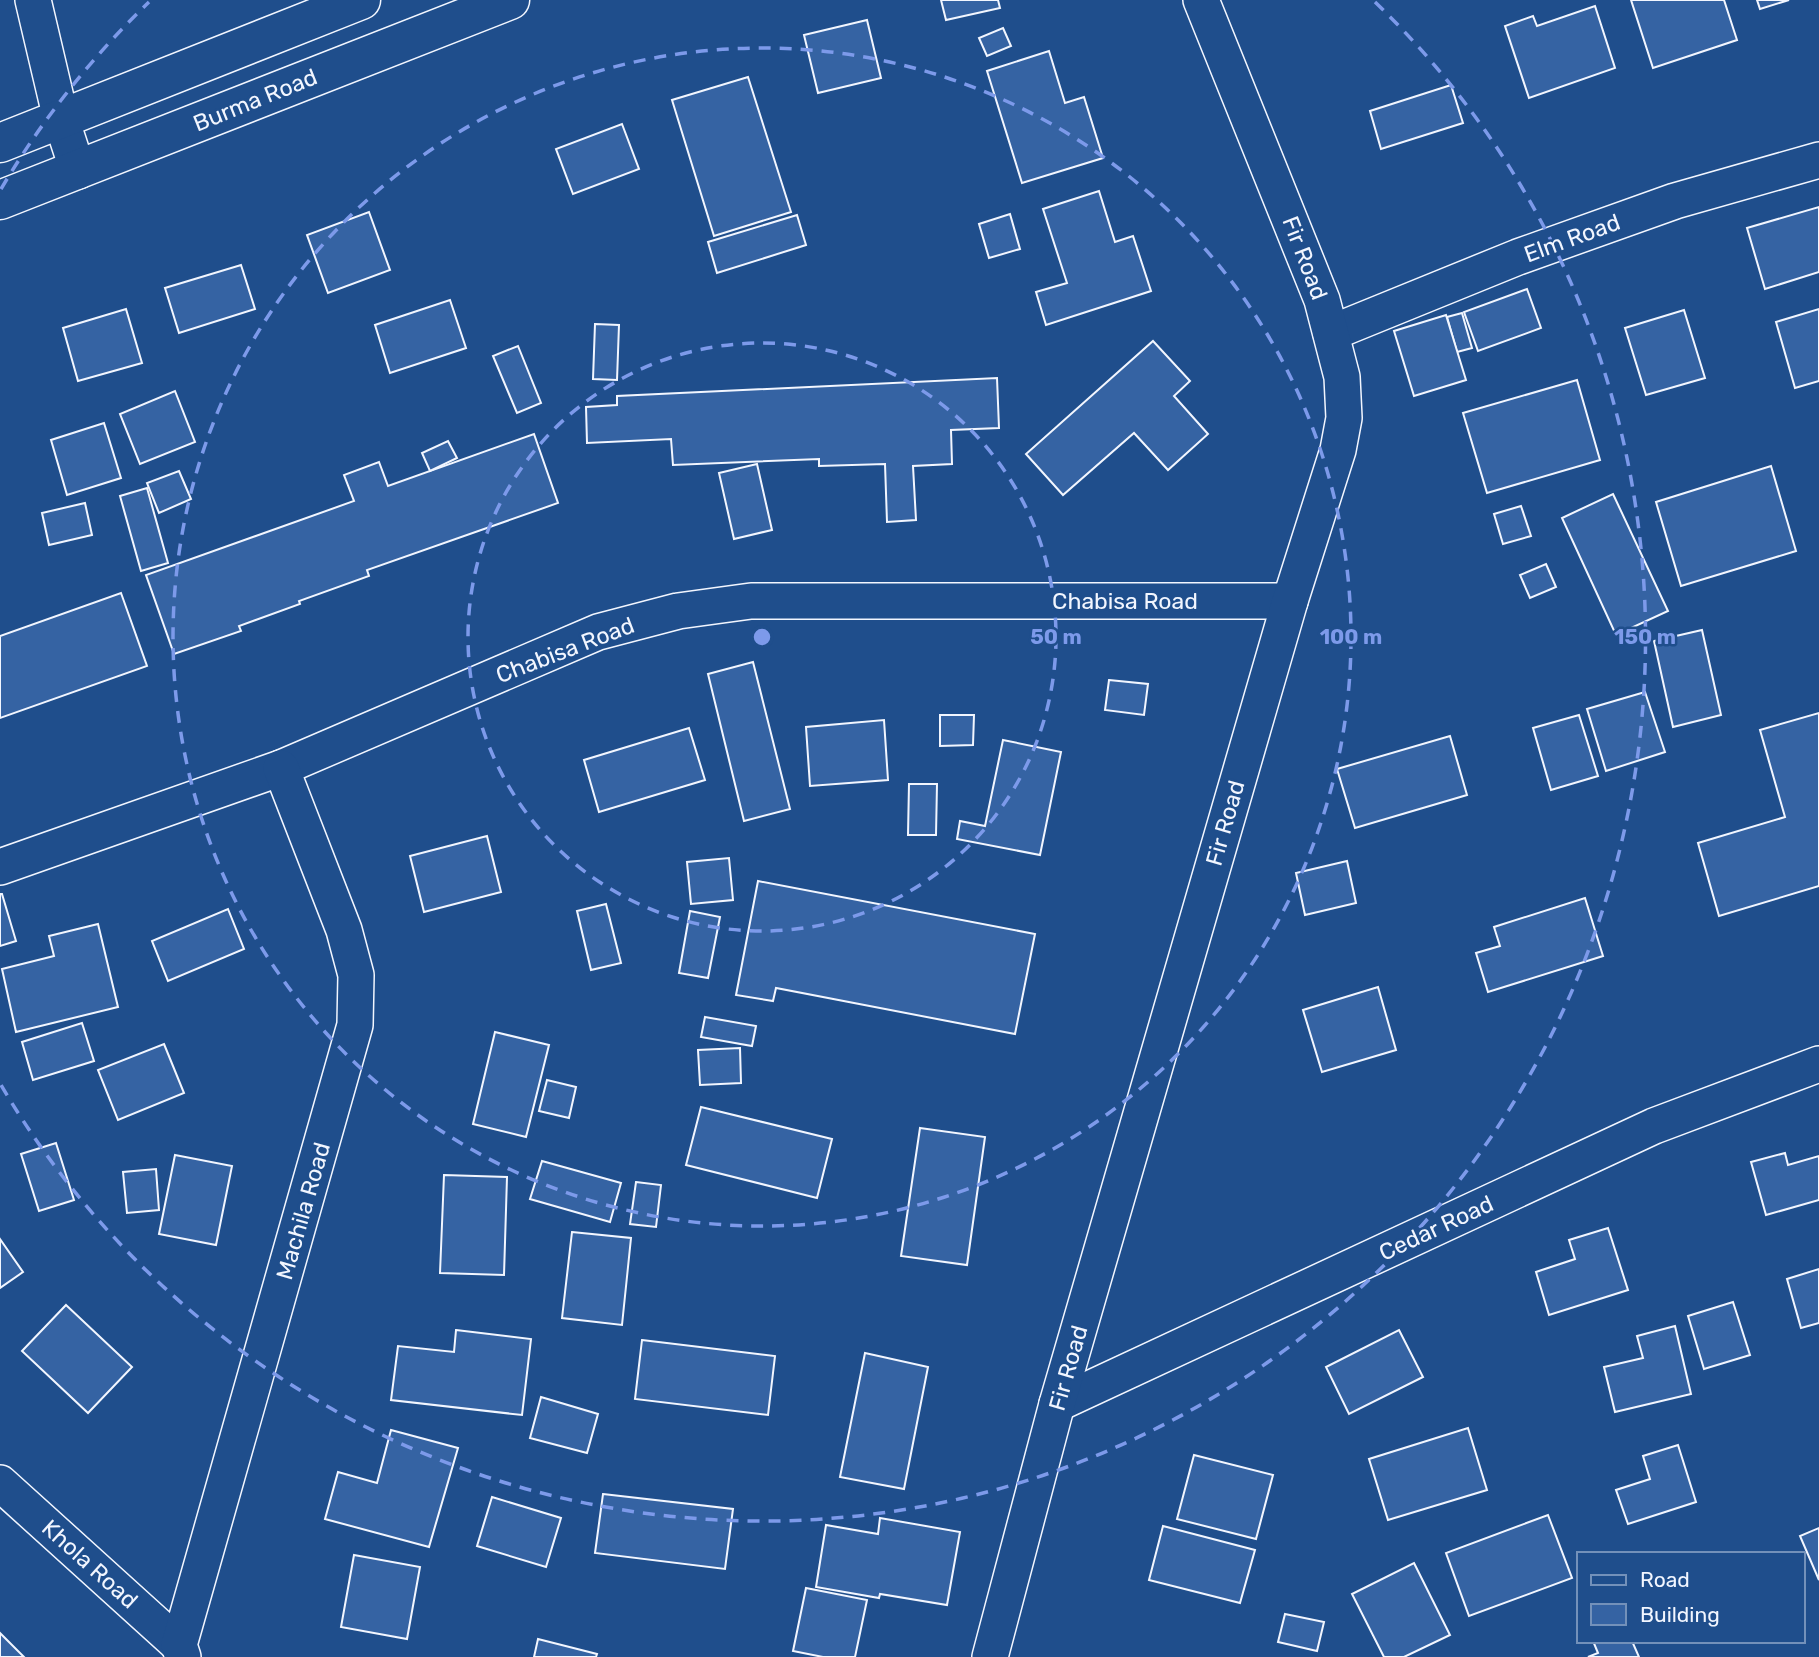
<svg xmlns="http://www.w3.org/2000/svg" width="1819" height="1657" viewBox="0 0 1819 1657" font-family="Rubik,sans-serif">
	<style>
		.building { fill: #3563a3; stroke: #f2f6ff; stroke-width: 2 }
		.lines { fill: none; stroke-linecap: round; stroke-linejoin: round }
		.street-casing { stroke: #f2f6ff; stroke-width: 38 }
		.secondary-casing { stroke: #f2f6ff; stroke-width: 41 }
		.street { stroke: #1f4e8c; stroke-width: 35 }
		.secondary { stroke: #1f4e8c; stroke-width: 38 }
		.ring { fill: none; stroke: #7d9aea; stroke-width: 3.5; stroke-dasharray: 12 9 }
		.labels { text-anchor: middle; stroke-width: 5; stroke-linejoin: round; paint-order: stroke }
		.street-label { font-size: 23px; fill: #f2f6ff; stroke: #1f4e8c }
		.centre { fill: #7d9aea; stroke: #1f4e8c; stroke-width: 3.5 }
		.ring-label { font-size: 21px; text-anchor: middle; font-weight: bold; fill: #7d9aea; stroke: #1f4e8c; stroke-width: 5; stroke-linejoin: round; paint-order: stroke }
	</style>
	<rect width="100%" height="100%" fill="#1f4e8c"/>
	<g class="building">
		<path d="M941,0H998L1000,8L946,20Z"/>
		<path d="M1631,0H1724L1737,40L1653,68Z"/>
		<path d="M1757,0H1789L1760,9Z"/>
		<path d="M1595,6L1615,68L1529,98L1505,26L1533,16L1537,26Z"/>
		<path d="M867,20L881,78L818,93L804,35Z"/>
		<path d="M1003,28L1011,46L987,56L979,38Z"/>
		<path d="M1049,51L1065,103L1084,97L1103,158L1022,183L987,71Z"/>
		<path d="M748,77L791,212L714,236L672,100Z"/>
		<path d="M1451,85L1463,123L1381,149L1370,111Z"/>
		<path d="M622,124L639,169L573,194L556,149Z"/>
		<path d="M1099,191L1115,242L1133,236L1151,291L1046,325L1036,292L1067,283L1043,209Z"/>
		<path d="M1819,207V272L1765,289L1747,228Z"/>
		<path d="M369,212L390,270L328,293L307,235Z"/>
		<path d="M1010,214L1020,249L989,258L979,224Z"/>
		<path d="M797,215L806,245L717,273L708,242Z"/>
		<path d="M241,265L255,309L179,333L165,288Z"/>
		<path d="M1527,289L1541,328L1478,351L1464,312Z"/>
		<path d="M450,300L466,348L390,373L375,325Z"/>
		<path d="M126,309L142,363L78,381L63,328Z"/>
		<path d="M1819,309V381L1795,388L1776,322Z"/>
		<path d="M1684,310L1705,378L1646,395L1625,328Z"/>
		<path d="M1462,313L1472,348L1457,352L1447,317Z"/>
		<path d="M1446,315L1466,380L1414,396L1394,331Z"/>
		<path d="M595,324L619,325L617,380L593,379Z"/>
		<path d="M1153,341L1190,381L1174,396L1208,434L1168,470L1134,433L1063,495L1026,454Z"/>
		<path d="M518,346L541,403L517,413L493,356Z"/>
		<path d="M997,378L999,428L951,430L952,464L913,466L916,520L887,522L885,464L819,466V459L673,465L671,439L587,443L586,407L617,405V396Z"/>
		<path d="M1577,380L1600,460L1487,493L1463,413Z"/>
		<path d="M175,391L195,442L140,464L120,414Z"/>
		<path d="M104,423L121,478L67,495L51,440Z"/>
		<path d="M534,434L558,503L367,570L369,576L299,601L300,604L239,626L241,631L174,654L146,575L354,501L344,475L379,462L388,486Z"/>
		<path d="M448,441L457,458L430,471L422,453Z"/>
		<path d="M757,464L772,530L734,539L719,473Z"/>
		<path d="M1771,466L1796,551L1681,586L1656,502Z"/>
		<path d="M179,471L191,499L159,513L147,483Z"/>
		<path d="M147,488L168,563L141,571L120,496Z"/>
		<path d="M1613,494L1668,611L1616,635L1562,518Z"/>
		<path d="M85,503L92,535L49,545L42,513Z"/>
		<path d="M1521,506L1531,536L1503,544L1494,514Z"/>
		<path d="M1546,564L1556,587L1530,598L1520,575Z"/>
		<path d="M121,593L147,666L0,718V636Z"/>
		<path d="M1702,630L1721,715L1673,727L1654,641Z"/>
		<path d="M753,662L790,809L744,821L708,674Z"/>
		<path d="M1109,680L1148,684L1144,715L1105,710Z"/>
		<path d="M1645,692L1665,752L1606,771L1587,709Z"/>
		<path d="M1819,713V886L1719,916L1698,843L1785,817L1760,730Z"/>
		<path d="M940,715H974L973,745L940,746Z"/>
		<path d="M1579,715L1598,776L1551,790L1533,728Z"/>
		<path d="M884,720L888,780L810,786L806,727Z"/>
		<path d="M689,728L705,780L599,812L584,760Z"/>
		<path d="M1450,736L1467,795L1355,828L1337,769Z"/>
		<path d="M1003,740L1061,752L1040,855L957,839L960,821L985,826Z"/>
		<path d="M909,784H937L936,835H908Z"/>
		<path d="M487,836L501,892L424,912L410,856Z"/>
		<path d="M729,858L733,900L691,904L687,862Z"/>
		<path d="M1347,861L1356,903L1305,915L1296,873Z"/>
		<path d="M758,881L1035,934L1015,1034L776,988L773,1001L736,995Z"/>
		<path d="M0,894H2L16,941L0,946Z"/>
		<path d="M1585,898L1603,956L1488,992L1476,953L1500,946L1494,927Z"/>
		<path d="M606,904L621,963L591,970L577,911Z"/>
		<path d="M228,909L244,949L168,981L152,941Z"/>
		<path d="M690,911L720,917L708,978L679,973Z"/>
		<path d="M98,924L118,1007L16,1032L2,969L54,956L49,936Z"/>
		<path d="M1378,987L1396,1050L1322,1072L1303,1010Z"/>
		<path d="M705,1017L756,1026L752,1046L701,1037Z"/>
		<path d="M82,1023L94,1061L33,1080L22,1042Z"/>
		<path d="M495,1032L549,1045L526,1137L473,1124Z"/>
		<path d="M164,1044L184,1093L118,1120L98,1070Z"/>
		<path d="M740,1048L741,1083L700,1085L698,1050Z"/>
		<path d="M547,1080L576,1087L569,1118L539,1111Z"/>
		<path d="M701,1107L832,1139L817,1198L686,1165Z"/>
		<path d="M920,1128L985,1137L967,1265L901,1256Z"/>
		<path d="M56,1143L74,1200L39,1211L21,1154Z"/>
		<path d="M1785,1153L1788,1165L1819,1156V1200L1766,1215L1751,1162Z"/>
		<path d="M175,1155L232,1166L216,1245L159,1234Z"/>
		<path d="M542,1161L621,1183L610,1222L530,1199Z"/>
		<path d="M156,1169L159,1210L127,1213L123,1172Z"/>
		<path d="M444,1175L507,1177L504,1275L440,1273Z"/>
		<path d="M636,1182L661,1185L656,1227L630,1224Z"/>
		<path d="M1608,1228L1628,1290L1549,1315L1536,1272L1575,1259L1569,1240Z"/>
		<path d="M572,1232L631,1238L622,1325L562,1318Z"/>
		<path d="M0,1239L23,1272L0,1288Z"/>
		<path d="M1819,1269V1323L1801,1328L1787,1279Z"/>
		<path d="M1733,1302L1750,1355L1704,1369L1688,1316Z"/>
		<path d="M66,1305L132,1367L88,1413L22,1351Z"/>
		<path d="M1675,1326L1691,1394L1615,1412L1604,1367L1643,1358L1637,1336Z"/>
		<path d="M456,1330L531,1339L522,1415L391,1400L398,1346L454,1352Z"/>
		<path d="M1399,1330L1423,1377L1349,1414L1326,1367Z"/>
		<path d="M642,1340L775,1356L768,1415L635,1399Z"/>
		<path d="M865,1353L928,1367L904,1489L840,1477Z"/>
		<path d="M541,1397L598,1414L587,1453L530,1438Z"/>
		<path d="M1468,1428L1487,1490L1388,1520L1369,1459Z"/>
		<path d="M391,1430L458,1448L429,1547L325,1519L338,1472L377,1483Z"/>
		<path d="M1678,1445L1696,1502L1628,1524L1616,1490L1650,1479L1643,1456Z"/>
		<path d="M1194,1455L1273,1475L1256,1539L1177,1519Z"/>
		<path d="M603,1494L733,1509L725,1569L595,1553Z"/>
		<path d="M492,1497L561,1518L546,1567L477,1546Z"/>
		<path d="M1548,1515L1572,1578L1469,1616L1446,1553Z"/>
		<path d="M880,1518L960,1532L947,1605L880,1594L879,1598L816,1587L826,1525L878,1534Z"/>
		<path d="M1163,1526L1255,1550L1240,1603L1149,1580Z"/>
		<path d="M1819,1528V1580L1800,1536Z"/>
		<path d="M354,1555L420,1567L407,1639L341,1627Z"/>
		<path d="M1414,1563L1450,1635L1404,1657H1384L1352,1594Z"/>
		<path d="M806,1588L867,1600L855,1657H823L793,1651Z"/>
		<path d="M1285,1614L1324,1622L1317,1651L1278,1642Z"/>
		<path d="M0,1633L24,1657H0Z"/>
		<path d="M538,1639L597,1654L596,1657H534Z"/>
		<path d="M1593,1641H1632L1639,1657H1588L1598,1653Z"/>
	</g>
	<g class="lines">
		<g class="street-casing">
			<g id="street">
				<path d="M33,0L61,119L78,171"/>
				<path d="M1331,333L1518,257L1675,201L1819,160"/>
				<path d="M0,867L281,768L598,632L678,611L751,601H1290"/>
				<path d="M1057,1404L1654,1126L1819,1064"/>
				<path d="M0,1483L179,1645"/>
				<path d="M183,1657L179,1645L355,1025L356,975L344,930L281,768"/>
				<path d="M990,1657L1057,1404L1290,601L1338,450L1344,418L1342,377L1322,300L1201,0"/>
			</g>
		</g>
		<g class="secondary-casing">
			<g id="secondary">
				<path d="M0,143L361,0"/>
				<path d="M0,200L510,0"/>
			</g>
		</g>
		<use href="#street" class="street"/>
		<use href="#secondary" class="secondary"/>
	</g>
	<g class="ring">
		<circle cx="762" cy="637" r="294"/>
		<circle cx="762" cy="637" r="589"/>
		<path d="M1 189A883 883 0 0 1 149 2M1375 2A883 883 0 1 1 1 1085"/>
	</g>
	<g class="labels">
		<g class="street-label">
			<text transform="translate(255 100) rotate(-22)" y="8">Burma Road</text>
			<text transform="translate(1572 238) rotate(-20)" y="8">Elm Road</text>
			<text transform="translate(1305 258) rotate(69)" y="8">Fir Road</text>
			<text x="1125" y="609">Chabisa Road</text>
			<text transform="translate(565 650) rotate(-21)" y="8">Chabisa Road</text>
			<text transform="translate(1225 823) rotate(-74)" y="8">Fir Road</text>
			<text transform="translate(303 1211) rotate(-74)" y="8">Machila Road</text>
			<text transform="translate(1436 1228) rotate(-25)" y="8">Cedar Road</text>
			<text transform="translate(1068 1368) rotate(-74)" y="8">Fir Road</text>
			<text transform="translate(90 1564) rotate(42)" y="8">Khola Road</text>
		</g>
	</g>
	<circle cx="762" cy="637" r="10" class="centre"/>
	<g class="ring-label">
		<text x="1056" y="644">50 m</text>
		<text x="1351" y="644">100 m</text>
		<text x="1645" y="644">150 m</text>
	</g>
	<rect x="1577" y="1552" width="228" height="91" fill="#1f4e8c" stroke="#7391ba" stroke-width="2"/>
	<rect x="1591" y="1575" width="35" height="10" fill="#1f4e8c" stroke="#7391ba" stroke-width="2"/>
	<text x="1640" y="1587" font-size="21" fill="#f2f6ff">Road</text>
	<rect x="1591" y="1604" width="35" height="21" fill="#3563a3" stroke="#7391ba" stroke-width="2"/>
	<text x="1640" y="1622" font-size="21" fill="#f2f6ff">Building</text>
</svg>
